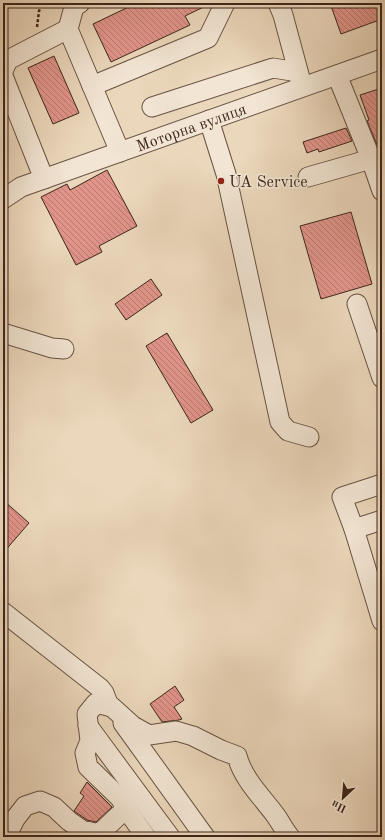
<svg xmlns="http://www.w3.org/2000/svg" width="385" height="840" viewBox="0 0 385 840" font-family="'Old Standard TT',serif">
	<style>
		.building { fill: url(#building-back-hatch); stroke: #3d261b }
		.lines { fill: none; stroke-linecap: round; stroke-linejoin: round }
		.minor-casing { stroke: #685243; stroke-width: 21 }
		.path { stroke: #3d261b; stroke-width: 2.5; stroke-dasharray: 3 2; stroke-linecap: butt }
		.minor { stroke: #f2e5d3; stroke-width: 19 }
		.poi-dot { fill: #8f2418; stroke: #f2e5d3; stroke-width: 1.5 }
		.labels { text-anchor: middle; stroke-width: 3; stroke-linejoin: round; paint-order: stroke }
		.street-label { font-size: 16px; fill: #3d261b; stroke: #f2e5d3 }
		.poi-label { font-size: 16px; fill: #3d261b; stroke: #f2e5d3; text-anchor: start }
	</style>
	<defs>
		<pattern id="building-back-hatch" width="6" height="6" patternUnits="userSpaceOnUse"><rect width="6" height="6" fill="#e1948a"/><path d="M-1 5l2 2M0 0l6 6M5-1l2 2" fill="none" stroke="#b87970"/></pattern>
	</defs>
	<rect width="100%" height="100%" fill="#ebd7bb"/>
	<filter id="stains"><feTurbulence type="fractalNoise" baseFrequency=".005" numOctaves="4"/><feColorMatrix values="0 0 0 0 .2 0 0 0 0 .09 0 0 0 0 .02 0 0 0 .5 -.17"/></filter>
	<radialGradient id="worn" r=".72"><stop offset=".6" stop-color="#630" stop-opacity="0"/><stop offset="1" stop-color="#630" stop-opacity=".3"/></radialGradient>
	<g class="building">
		<path d="M137,3H212L185,16L190,25L111,62L93,24Z"/>
		<path d="M330,3H376L382,19L341,34Z"/>
		<path d="M54,56L79,113L53,124L28,68Z"/>
		<path d="M382,88V153L381,154L367,121L369,120L360,95Z"/>
		<path d="M346,128L352,141L319,152L318,149L307,153L303,142Z"/>
		<path d="M107,170L137,226L99,246L102,252L76,265L41,197L67,184L70,190Z"/>
		<path d="M351,212L372,284L321,299L300,226Z"/>
		<path d="M151,279L162,295L126,320L115,304Z"/>
		<path d="M167,333L213,410L191,423L146,346Z"/>
		<path d="M3,500L29,523L3,553Z"/>
		<path d="M175,686L184,700L174,707L182,719L179,720L162,722L150,704Z"/>
		<path d="M87,782L112,807L96,822L87,820L74,811L84,796L80,793Z"/>
	</g>
	<g class="lines">
		<g class="minor-casing">
			<g id="minor">
				<path d="M80,3L74,7L68,29L120,152"/>
				<path d="M278,3L283,15L301,82"/>
				<path d="M3,71L8,60L68,29"/>
				<path d="M337,75L371,159L382,191"/>
				<path d="M3,76L44,179"/>
				<path d="M92,86L208,38L225,3"/>
				<path d="M152,107L273,68L298,72"/>
				<path d="M209,120L226,174L280,422L288,431L309,437"/>
				<path d="M308,177L371,159"/>
				<path id="s1" d="M3,199L21,187L382,59"/>
				<path d="M357,304L382,378"/>
				<path d="M3,333L52,348L64,349"/>
				<path d="M382,484L342,497L354,529L382,621"/>
				<path d="M354,529L382,520"/>
				<path d="M3,612L100,688L104,693L109,706"/>
				<path d="M123,723L205,837"/>
				<path d="M88,726L170,837"/>
				<path d="M127,810L146,837"/>
				<path d="M6,837L15,819L25,806L40,801L54,807L69,821L82,830L99,834L118,816L127,810L120,798L88,767L85,753L90,741L87,714L96,703L112,707L133,726L149,735L176,731L193,736L221,750L237,756C243,779 262,797 276,816C281,823 284,830 290,837"/>
			</g>
		</g>
		<path class="path" d="M37,27L39,11L43,3"/>
		<use href="#minor" class="minor"/>
	</g>
	<circle class="poi-dot" cx="221" cy="181" r="4"/>
	<g class="labels">
		<g class="street-label">
			<text dy="6" stroke="none"><textPath href="#s1" startOffset="202">Моторна вулиця</textPath></text>
		</g>
		<g class="poi-label">
			<text x="229" y="187">UA Service</text>
		</g>
	</g>
	<rect width="385" height="840" fill="none" stroke="#ebd7bb" stroke-width="16"/>
	<rect x="4" y="4" width="377" height="832" fill="none" stroke="#3d261b" stroke-width="2"/>
	<rect x="8" y="8" width="369" height="824" fill="none" stroke="#3d261b"/>
	<g transform="translate(343 798) rotate(206)" stroke="#f2e5d3" stroke-width="3" paint-order="stroke">
	<path d="M0-3L7 15L0 10L-7 15Z" fill="#3d261b"/>
	<text y="-6" font-size="11" font-weight="bold" text-anchor="middle" fill="#3d261b">Пн</text>
	</g>
	<rect width="100%" height="100%" filter="url(#stains)"/>
	<rect width="100%" height="100%" fill="url(#worn)"/>
</svg>
